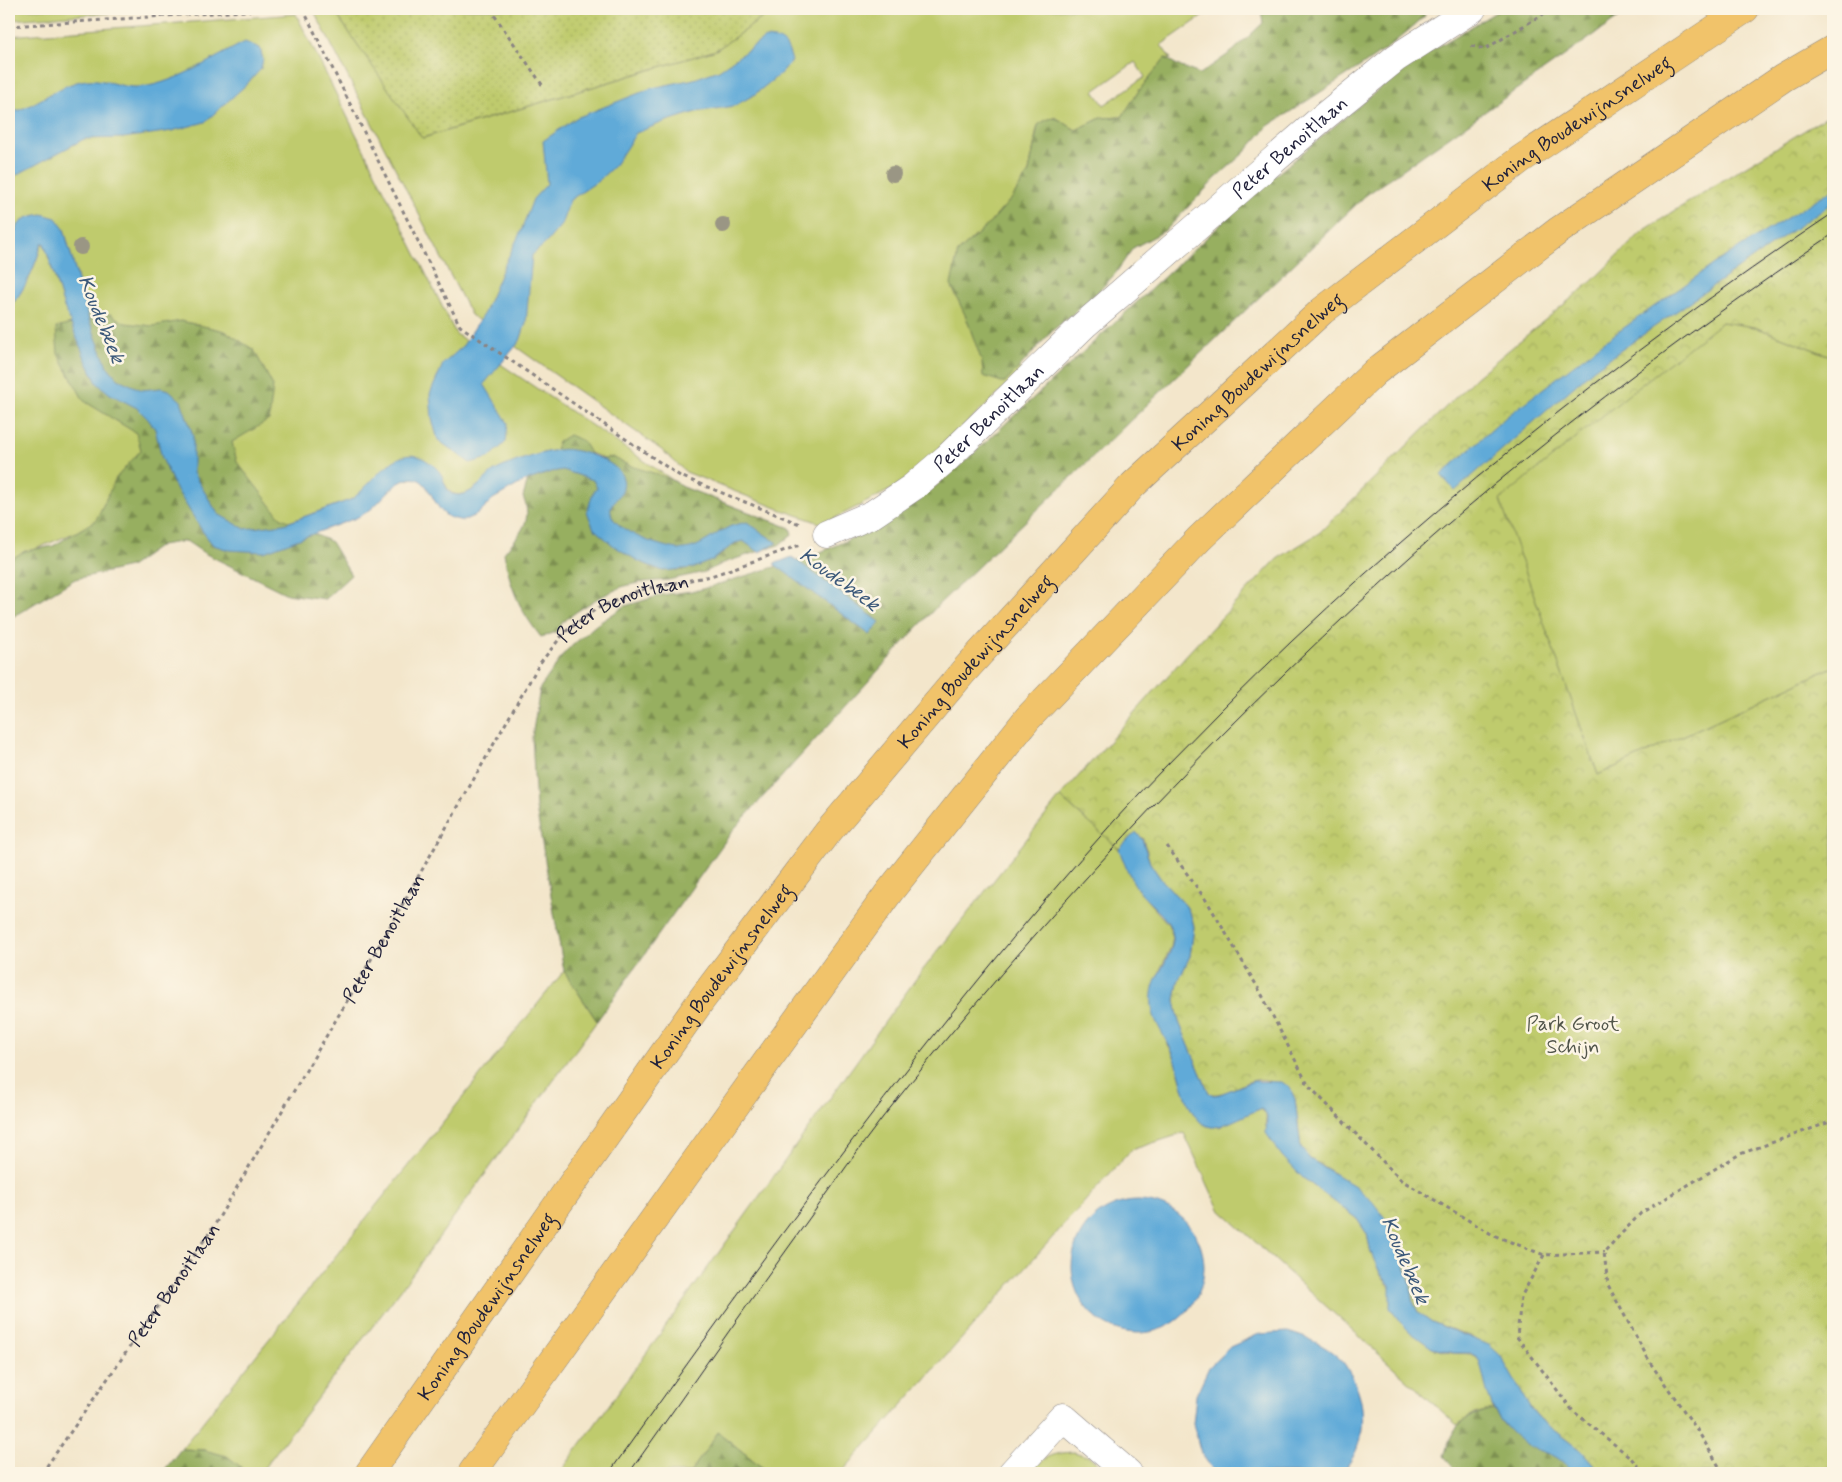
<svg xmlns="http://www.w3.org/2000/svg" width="1842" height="1482" viewBox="0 0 1842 1482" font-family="Mynerve,sans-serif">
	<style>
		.grass { fill: #bfcb6d; stroke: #707654; fill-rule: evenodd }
		.forest { fill: url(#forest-firs); stroke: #5c684e }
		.park { fill: url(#park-crowns); stroke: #707654 }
		.garden { fill: url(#garden-dots); stroke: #707654 }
		.water { fill: #60aad8; stroke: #41668a }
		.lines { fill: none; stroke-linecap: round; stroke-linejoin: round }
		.minor-casing { stroke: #8a8483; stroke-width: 29 }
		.highway-casing { stroke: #8a8483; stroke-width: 29 }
		.path { stroke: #8a8483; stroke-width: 3; stroke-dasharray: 4 4; stroke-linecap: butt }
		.minor { stroke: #fff; stroke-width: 28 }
		.highway { stroke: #f1c36a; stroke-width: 28 }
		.tram { stroke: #22223b; stroke-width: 1 }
		.tree { fill: #9a9684 }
		.labels { text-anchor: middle; stroke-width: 5; stroke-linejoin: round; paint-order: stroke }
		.street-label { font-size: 20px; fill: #22223b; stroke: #fcf5e5 }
		.park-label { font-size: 20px; fill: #51554a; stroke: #fcf5e5 }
		.water-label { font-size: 21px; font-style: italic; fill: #3b587a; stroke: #fcf5e5 }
	</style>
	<defs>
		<pattern id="forest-firs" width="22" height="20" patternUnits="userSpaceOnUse" patternTransform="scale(1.25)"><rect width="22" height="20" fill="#97af60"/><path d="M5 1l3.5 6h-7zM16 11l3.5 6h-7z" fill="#7b8e50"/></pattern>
		<pattern id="park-crowns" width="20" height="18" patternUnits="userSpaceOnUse" patternTransform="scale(1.25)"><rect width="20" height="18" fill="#bfcb6d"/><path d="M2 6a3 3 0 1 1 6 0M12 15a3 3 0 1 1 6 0" fill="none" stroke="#a4ae5f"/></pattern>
		<pattern id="garden-dots" width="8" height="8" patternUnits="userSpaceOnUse" patternTransform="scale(1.25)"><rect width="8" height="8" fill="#bfcb6d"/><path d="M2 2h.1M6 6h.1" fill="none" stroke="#a4ae5f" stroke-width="1.8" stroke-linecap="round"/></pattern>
	</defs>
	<rect width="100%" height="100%" fill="#fcf5e5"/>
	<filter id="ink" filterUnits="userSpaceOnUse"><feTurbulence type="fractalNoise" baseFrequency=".02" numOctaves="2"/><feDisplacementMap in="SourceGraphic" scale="10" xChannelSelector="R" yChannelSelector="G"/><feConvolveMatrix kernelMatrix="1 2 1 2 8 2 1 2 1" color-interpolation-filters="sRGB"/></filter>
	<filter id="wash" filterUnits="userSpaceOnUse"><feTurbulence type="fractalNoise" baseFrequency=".0096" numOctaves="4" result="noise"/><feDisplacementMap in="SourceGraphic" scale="20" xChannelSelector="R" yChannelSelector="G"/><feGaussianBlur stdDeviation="1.12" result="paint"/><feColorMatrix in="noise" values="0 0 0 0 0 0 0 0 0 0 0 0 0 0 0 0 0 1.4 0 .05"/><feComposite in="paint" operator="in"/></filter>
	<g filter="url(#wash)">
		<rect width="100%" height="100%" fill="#f3e6cb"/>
		<g class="grass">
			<path d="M9,9H173L9,20Z"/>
			<path d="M313,9H333L423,138L716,50L775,9H1213L1161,45L1171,59L1165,58L1138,92L1122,117L1101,118L1076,130L1055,117L1037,129L1029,172L1013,197L989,224L958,252L955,267L1022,372L902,484L823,524L779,509L686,472L663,451L471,315ZM1135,62L1145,77L1104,105L1094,91Z"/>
			<path d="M296,14L456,334L683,487L790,528L792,534L788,539L777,543L618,469C586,442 554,447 517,462C510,465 500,468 493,473C482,481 469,498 454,494C447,492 443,479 440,473L365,488L358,495L350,500L284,524L89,320L64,229L20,223L9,253V36Z"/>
			<path d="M42,243L45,246L64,307L169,474L86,528L9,560V308C24,291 36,265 42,243Z"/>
			<path d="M1723,322L1755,327L1833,357V667L1598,775L1499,500L1130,840L1137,889L1168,924L1173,937L1171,947L1160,970L1164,1037L1174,1056L1185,1094L1193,1113L1220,1127L1235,1118L1260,1109C1267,1113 1267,1117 1265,1125L1302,1177L1357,1219L1367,1234L1371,1253L1380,1273L1432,1348C1438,1350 1445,1352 1451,1353C1464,1355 1472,1350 1480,1362L1493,1409L1474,1414L1457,1425L1219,1209L1184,1133L1131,1150L841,1473H769L719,1433L690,1473H560L918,976L1060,797L1088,822L1537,392Z"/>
			<path d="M564,971L597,1021L402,1288L260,1473H240V1467L204,1450L181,1449Z"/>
			<path d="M1074,1452L1090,1457L1108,1473H1028C1044,1457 1052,1453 1074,1452Z"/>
		</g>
		<g class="forest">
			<path d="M1258,9H1423L1425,16L1390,46L1361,66L1268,126L1245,152L1216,178L1166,230L1133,248L1115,274L1090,300L1053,330L1005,383L983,376L982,362L966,317L951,285L958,252L989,224L1013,197L1029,172L1038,125C1056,112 1058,120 1076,130L1101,118L1122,117L1138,92L1165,58L1181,67L1200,74L1233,51L1263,23L1261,12Z"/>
			<path d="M1501,9H1631L1365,196L938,605L733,830L597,1021L564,971L536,808L532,737L540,688L566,651L596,625L625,606L662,595L699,590L814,555L859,535L909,508L961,465L1259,189L1409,64Z"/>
			<path d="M110,314L125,323L153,326L181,321L225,331L254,350L273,386L269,420L232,442L237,462L280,517L331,542L351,575L325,599L287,594L204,553L186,541L161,545L130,567L75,579L9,619V560L25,551L53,546L96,520L116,478L141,450L136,433L84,401L58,354L56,328Z"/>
			<path d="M569,435L583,441L594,461L613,457C635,472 663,471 683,487L790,528L792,534L779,545L726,562L705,572L668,580L643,582L624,586L598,598L576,612L563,622L556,632L541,637C518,608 511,589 504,553C519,534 534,522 523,497L530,473L555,453L558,442Z"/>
			<path d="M1493,1409L1504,1425L1561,1459L1573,1473H1458L1444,1457C1453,1424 1461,1418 1493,1409Z"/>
			<path d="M718,1432L769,1473H690Z"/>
			<path d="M181,1449L204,1450L227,1456L241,1467L240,1473H162Z"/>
		</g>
		<path class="park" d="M1833,113V357L1755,327L1722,322L1633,391L1500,500L1598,775L1833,667V1473H1601L1581,1450L1540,1419L1472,1337L1432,1322L1418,1312L1414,1304L1410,1281L1400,1252L1333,1172L1310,1159L1301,1148L1295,1099C1287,1094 1278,1084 1269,1081C1249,1073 1226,1100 1209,1093L1179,1022L1175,1000L1178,982L1190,956L1194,927L1192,918L1186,906L1161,879L1150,863L1143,839L1137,833L1119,849L1060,797L1189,652L1277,559L1319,533L1475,378L1591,282L1643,231L1725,179Z"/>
		<path class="garden" d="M333,9H775L716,50L422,138Z"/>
		<g class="water">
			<path d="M765,38C784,39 787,43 792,61L780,74L754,95L734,106L696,112L664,122L636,133L615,165L598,181L570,200L561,225L546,243L532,255L526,323L520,341L484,384L508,423L506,442L489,458L470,463L438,440L432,419L430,394L443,364L462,347L484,313L503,268L521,231L533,199L547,184L543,141L576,118L652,88L694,79L719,70Z"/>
			<path d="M245,42L260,48L263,59L261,69L247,84L205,122L172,131L123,138L84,139L9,179V113C37,107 57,84 86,80C104,78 119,87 135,87C168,88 215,57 245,42Z"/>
			<path d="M1833,189V202L1594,369L1455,491L1441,475L1506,417L1601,344L1720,260Z"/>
			<path d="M42,214L56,218L64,229L89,320L107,366L118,379L142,390L161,388L169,390L181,401L193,435V473L218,514L245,529L284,524L350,500C369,489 391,449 417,456C425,458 437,467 441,474C444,479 446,491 452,494C452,494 458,495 459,495C473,494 483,480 493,472C507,463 556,446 572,450C591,453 635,467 621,493C617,500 609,504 611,513C613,531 668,551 685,549C702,547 714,534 729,527C734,524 741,524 747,522L777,543L759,552L743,541L735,543L713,560L693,568L663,571L638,561L614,546L594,529L587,512L593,493L597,488L593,480L563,470L551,472L523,482L493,499L478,514L462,521C458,519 451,519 447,516C429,504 429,465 399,483C388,490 380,502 370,510C366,513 361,515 356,518L264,552L229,550L213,545L203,532L175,487L162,458L155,429L148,419L137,408L110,394L97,383L85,358L64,307L44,243H42C35,267 26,289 9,308C9,286 4,230 26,218C31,216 37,215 42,214Z"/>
			<path d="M792,557L880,622L870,635L774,564Z"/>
			<path d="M1136,832L1142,839L1150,863L1161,879L1186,906L1192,918L1194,927L1190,956L1178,982L1175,1000L1179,1022L1209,1093L1214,1095L1220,1094L1253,1081L1282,1082L1290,1088L1295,1099L1301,1148L1310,1159L1355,1186L1372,1201L1385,1218L1400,1252L1410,1281L1414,1304L1418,1312L1432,1322L1489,1345L1500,1355L1531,1409L1540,1419L1581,1450L1601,1473H1573C1555,1452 1552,1456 1528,1446C1523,1443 1518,1438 1513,1434C1489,1411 1487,1392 1480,1362L1477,1357L1470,1353H1454L1432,1348L1410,1332L1400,1322L1390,1308V1285L1380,1273L1371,1253L1367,1234L1357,1219L1302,1177L1282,1156L1266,1133L1267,1117L1264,1111L1260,1109C1249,1113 1220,1129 1211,1127C1186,1123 1182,1075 1174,1056C1164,1032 1149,1020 1152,993C1154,975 1175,953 1173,936C1170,916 1147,904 1137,888C1129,876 1124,863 1119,849Z"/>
			<circle cx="1138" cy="1267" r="66"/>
			<path d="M1288,1332C1307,1338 1324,1344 1339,1358C1343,1361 1346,1366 1348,1370C1369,1401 1368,1446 1341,1473H1215L1201,1453L1193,1424L1196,1395L1209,1367L1230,1347L1259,1334Z"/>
		</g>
	</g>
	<g filter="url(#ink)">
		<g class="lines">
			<g class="minor-casing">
				<g id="minor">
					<path id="s2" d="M827,534L873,514L913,487L947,458L1084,325L1321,119L1396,58L1472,9"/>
					<path d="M1012,1473L1063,1417L1128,1473"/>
				</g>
			</g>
			<g class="highway-casing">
				<g id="highway">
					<path id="s3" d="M369,1473L702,999L828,832L964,671L1133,485L1322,311L1521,159L1745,9"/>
					<path d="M472,1473L768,1060L890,891L1028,718L1199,539L1375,372L1558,231L1783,78L1833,49"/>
				</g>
			</g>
			<g class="path">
				<path d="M303,9L460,326L680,476L800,524"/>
				<path d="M490,9L543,86"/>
				<path d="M9,26L276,9"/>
				<path d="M1471,46L1485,49L1552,9"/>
				<path d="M1167,846L1208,903L1261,993L1308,1085L1401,1180L1493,1235L1544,1255L1604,1252"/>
				<path d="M1544,1255L1521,1297L1517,1337L1573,1411L1630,1457L1644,1473"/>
				<path id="s1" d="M42,1473L214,1226L353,991L540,663L565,632L596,609L640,590L711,576L800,545"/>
				<path d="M1723,1473L1698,1431L1651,1364L1608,1285L1604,1252L1641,1213L1740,1154L1833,1121"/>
			</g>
			<use href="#minor" class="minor"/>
			<use href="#highway" class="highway"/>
			<g class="tram">
				<path d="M609,1473C769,1249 931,1025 1115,820C1149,782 1185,747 1220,711C1407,524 1614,360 1833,213"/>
				<path d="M629,1473C690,1388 749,1301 811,1216C835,1183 858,1149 883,1117C1037,923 1206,741 1390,575C1528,450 1678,338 1833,234"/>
			</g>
		</g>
		<g class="tree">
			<circle cx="893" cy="174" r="8"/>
			<circle cx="723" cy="225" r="8"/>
			<circle cx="81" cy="247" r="8"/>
		</g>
	</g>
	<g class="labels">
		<g class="street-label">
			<text dy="7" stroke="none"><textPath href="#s3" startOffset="1824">Koning Boudewijnsnelweg</textPath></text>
			<text dy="7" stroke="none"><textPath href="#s2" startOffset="606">Peter Benoitlaan</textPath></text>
			<text dy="7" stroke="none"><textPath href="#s3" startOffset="1419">Koning Boudewijnsnelweg</textPath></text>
			<text dy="7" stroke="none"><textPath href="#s2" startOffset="201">Peter Benoitlaan</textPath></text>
			<text dy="7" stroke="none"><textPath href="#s1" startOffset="1055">Peter Benoitlaan</textPath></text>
			<text dy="7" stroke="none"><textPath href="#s3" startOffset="1014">Koning Boudewijnsnelweg</textPath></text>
			<text dy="7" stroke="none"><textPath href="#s1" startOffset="635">Peter Benoitlaan</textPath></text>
			<text dy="7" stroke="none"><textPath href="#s3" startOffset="609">Koning Boudewijnsnelweg</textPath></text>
			<text dy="7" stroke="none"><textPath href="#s1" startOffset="230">Peter Benoitlaan</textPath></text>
			<text dy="7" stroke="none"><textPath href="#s3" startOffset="204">Koning Boudewijnsnelweg</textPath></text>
		</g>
		<g class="park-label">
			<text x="1573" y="1030">Park Groot<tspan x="1573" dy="23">Schijn</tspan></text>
		</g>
		<g class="water-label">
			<text transform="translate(102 319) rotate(68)" y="7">Koudebeek</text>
			<text transform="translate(840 579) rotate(36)" y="7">Koudebeek</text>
			<text transform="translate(1406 1260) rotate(67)" y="7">Koudebeek</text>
		</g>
	</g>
	<rect width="1842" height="1482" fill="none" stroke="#fcf5e5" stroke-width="30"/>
</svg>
